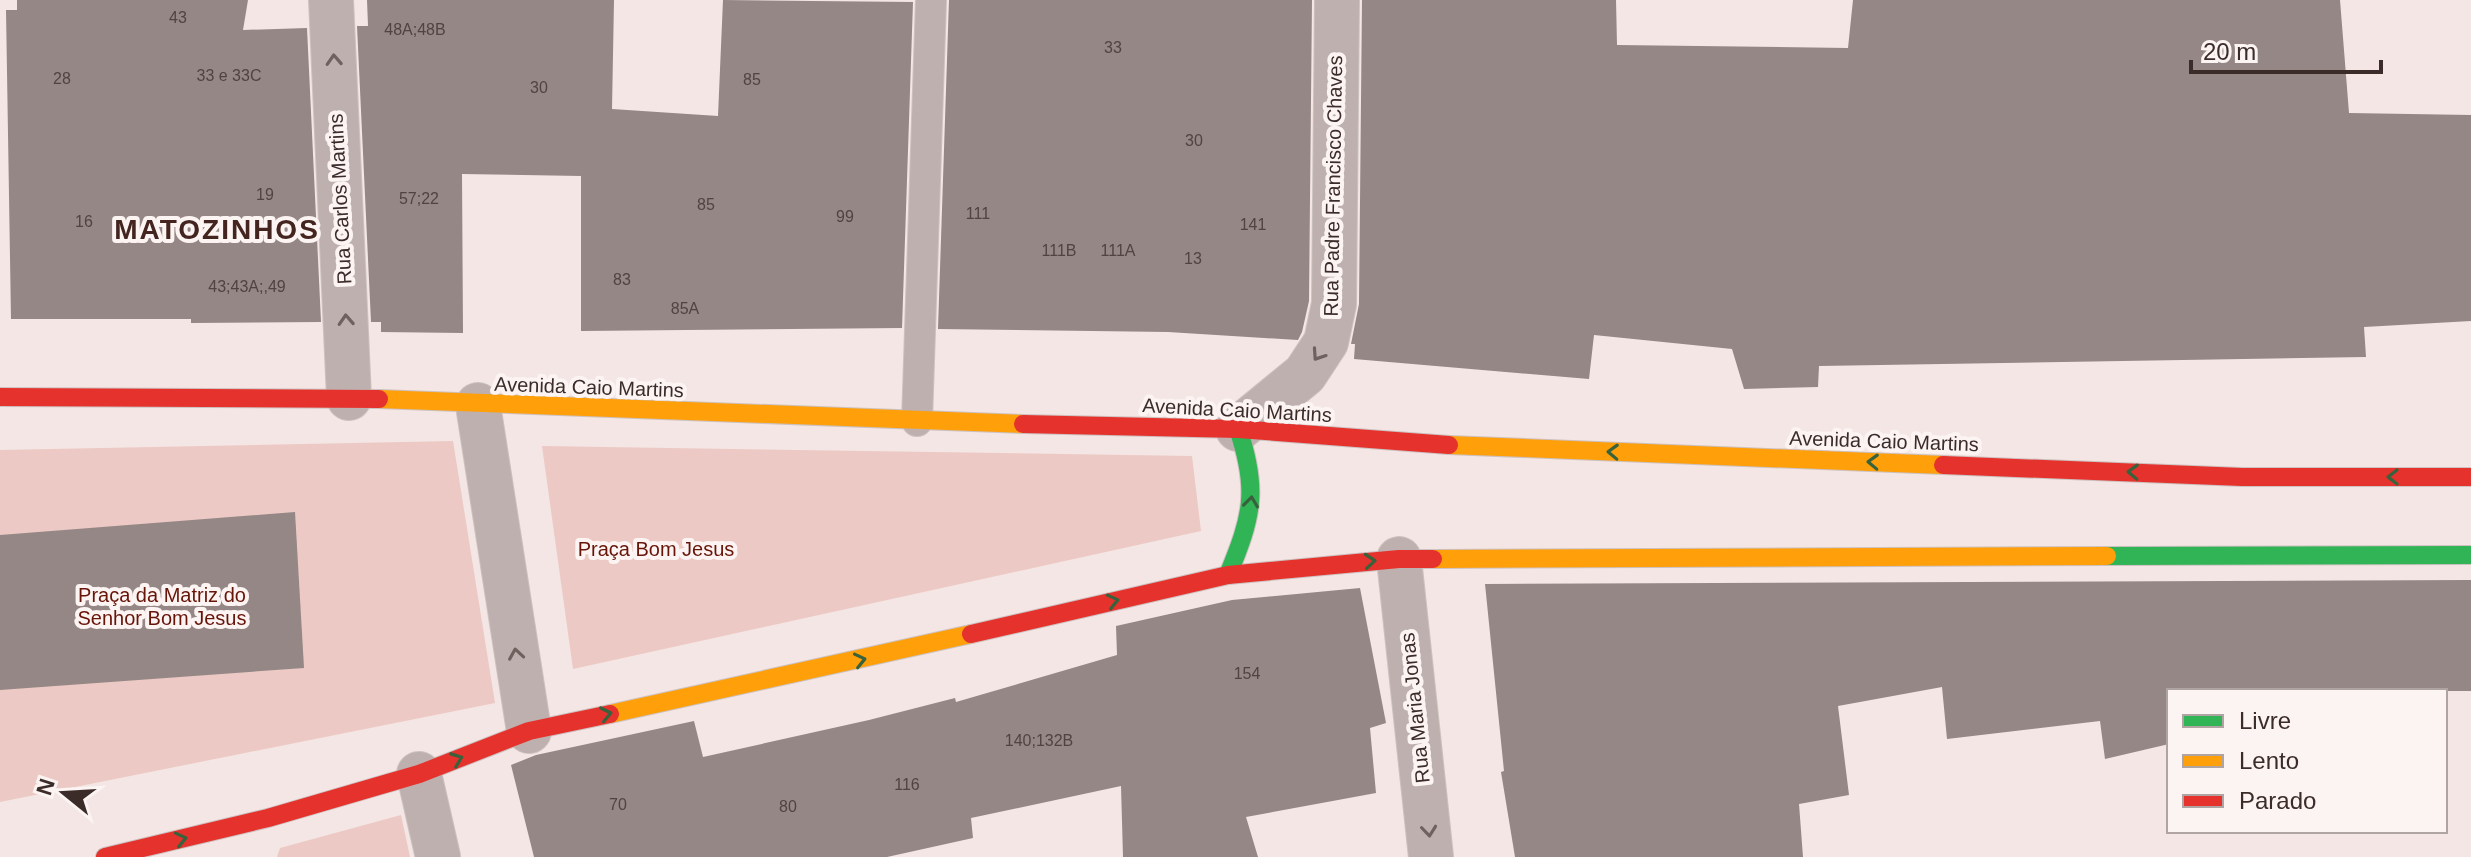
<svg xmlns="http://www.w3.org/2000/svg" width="2471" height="857" viewBox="0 0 2471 857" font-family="Helvetica,sans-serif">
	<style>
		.green { fill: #ecc9c4 }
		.building { fill: #948785 }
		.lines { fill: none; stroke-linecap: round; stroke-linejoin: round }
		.lane-casing { stroke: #cdc2c0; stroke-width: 32 }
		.street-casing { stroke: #cdc2c0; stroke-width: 46 }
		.fast-casing { stroke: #cdc2c0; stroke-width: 20 }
		.slow-casing { stroke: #cdc2c0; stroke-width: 20 }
		.jam-casing { stroke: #cdc2c0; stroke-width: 20 }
		.lane { stroke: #bdb0ae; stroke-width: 30 }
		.street { stroke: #bdb0ae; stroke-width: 44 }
		.fast { stroke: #30b455; stroke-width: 18 }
		.slow { stroke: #ff9f0a; stroke-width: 18 }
		.jam { stroke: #e5322d; stroke-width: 18 }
		.oneway { stroke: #6f615e }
		.oneway2 { stroke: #37623b }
		.labels { text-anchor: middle; stroke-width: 8; stroke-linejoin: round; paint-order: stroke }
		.number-label { font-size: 16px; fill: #514340 }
		.street-label { font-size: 20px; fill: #3b2c29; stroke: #fcf4f2 }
		.park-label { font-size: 20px; fill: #671409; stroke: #fcf4f2 }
		.district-label { font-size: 28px; font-weight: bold; letter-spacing: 2px; fill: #43241f; stroke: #fcf4f2 }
	</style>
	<rect width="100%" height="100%" fill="#f4e6e4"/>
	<g class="green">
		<path d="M453,441L495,703L0,802V450Z"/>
		<path d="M542,446L1192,456L1201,531L573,669Z"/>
		<path d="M401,815L410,857H277L280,848Z"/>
	</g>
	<g class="building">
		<path d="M17,0H248L243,30L307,28L321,322L191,323V319H11L6,10H17Z"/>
		<path d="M367,0H614L612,109L718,116L723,0L913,2L902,328L581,331V176L462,174L463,333L381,332V322H371L357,26H368Z"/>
		<path d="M949,0H1312L1309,301L1302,332L1298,340L1168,332L938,329Z"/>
		<path d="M1362,0H1616L1617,45L1848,48L1853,0H2340L2349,113L2471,115V321L2364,327L2366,357L1819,366L1818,387L1744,389L1732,349L1594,335L1589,379L1354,359L1355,344H1351L1359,304Z"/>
		<path d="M295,512L304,668L0,690V535Z"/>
		<path d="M2471,580V691H2169V744L2105,759L2100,721L1947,739L1942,687L1838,706L1849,795L1799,804L1803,857H1515L1501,772L1504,771L1485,584Z"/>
		<path d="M1360,588L1386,723L1370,728L1376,793L1246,817L1258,857H1123L1121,786L971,818L973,838L887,857H534L511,765L536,755L694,721L703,757L869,720L955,698L956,702L1117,655L1116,626L1232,600Z"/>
	</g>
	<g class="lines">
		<g class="lane-casing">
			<path id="lane" d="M917,421L931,0"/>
		</g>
		<g class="street-casing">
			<g id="street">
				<path d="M331,0L349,398"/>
				<path d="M478,405L529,731"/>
				<path d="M1238,429L1305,374L1326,342L1334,304L1337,0"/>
				<path d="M1399,559L1431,857"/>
				<path d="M419,774L438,857"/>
			</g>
		</g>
		<g class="fast-casing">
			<g id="fast">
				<path d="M2107,556L2471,555"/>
				<path d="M1228,575C1252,517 1259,490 1238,429"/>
			</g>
		</g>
		<g class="slow-casing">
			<g id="slow">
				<path d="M379,399L1023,424"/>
				<path d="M1449,445L1943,465"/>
				<path d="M1433,559L2107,556"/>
				<path d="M610,714L971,634"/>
			</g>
		</g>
		<g class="jam-casing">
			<g id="jam">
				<path d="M0,397L379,399"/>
				<path d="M1023,424L1238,429L1449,445"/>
				<path d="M1943,465L2242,477H2471"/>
				<path d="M971,634L1228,575L1399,559H1433"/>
				<path d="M105,857L268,818L419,774L529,731L610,714"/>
			</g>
		</g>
		<use href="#lane" class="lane"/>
		<use href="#street" class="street"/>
		<use href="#fast" class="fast"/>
		<use href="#slow" class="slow"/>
		<use href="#jam" class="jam"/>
	</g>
	<defs><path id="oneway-chevron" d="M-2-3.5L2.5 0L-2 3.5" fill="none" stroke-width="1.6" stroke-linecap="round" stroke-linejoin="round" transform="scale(2)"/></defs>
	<g class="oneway">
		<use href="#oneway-chevron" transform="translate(334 60) rotate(-93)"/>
		<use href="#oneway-chevron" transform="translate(346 320) rotate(-93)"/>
		<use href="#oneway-chevron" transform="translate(1318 355) rotate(124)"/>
		<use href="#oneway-chevron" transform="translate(516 654) rotate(-99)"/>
		<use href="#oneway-chevron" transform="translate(1429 831) rotate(84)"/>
	</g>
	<g class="oneway2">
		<use href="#oneway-chevron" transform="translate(1613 452) rotate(-178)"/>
		<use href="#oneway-chevron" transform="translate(1873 462) rotate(-178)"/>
		<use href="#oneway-chevron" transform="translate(2133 472) rotate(-178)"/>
		<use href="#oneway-chevron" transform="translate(2393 477) rotate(-180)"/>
		<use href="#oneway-chevron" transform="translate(1251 502) rotate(-83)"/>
		<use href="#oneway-chevron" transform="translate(1370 561) rotate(-5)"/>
		<use href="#oneway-chevron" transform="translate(1113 601) rotate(-13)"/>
		<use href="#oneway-chevron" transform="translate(860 660) rotate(-13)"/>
		<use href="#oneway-chevron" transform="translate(606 714) rotate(-12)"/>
		<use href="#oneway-chevron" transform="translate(457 759) rotate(-21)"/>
		<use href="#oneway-chevron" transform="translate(181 839) rotate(-13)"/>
	</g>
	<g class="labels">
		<g class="number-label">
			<text x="178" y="23">43</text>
			<text x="415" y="35">48A;48B</text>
			<text x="1113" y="53">33</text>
			<text x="229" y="81">33 e 33C</text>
			<text x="62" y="84">28</text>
			<text x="752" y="85">85</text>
			<text x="539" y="93">30</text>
			<text x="1194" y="146">30</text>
			<text x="265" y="200">19</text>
			<text x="419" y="204">57;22</text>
			<text x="706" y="210">85</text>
			<text x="978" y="219">111</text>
			<text x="845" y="222">99</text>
			<text x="84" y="227">16</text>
			<text x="1253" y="230">141</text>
			<text x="1059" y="256">111B</text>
			<text x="1118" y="256">111A</text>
			<text x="1193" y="264">13</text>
			<text x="622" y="285">83</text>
			<text x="247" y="292">43;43A;,49</text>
			<text x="685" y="314">85A</text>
			<text x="1247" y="679">154</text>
			<text x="1039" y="746">140;132B</text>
			<text x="907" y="790">116</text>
			<text x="618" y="810">70</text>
			<text x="788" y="812">80</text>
		</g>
		<g class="street-label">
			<text transform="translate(1333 186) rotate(-89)" y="7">Rua Padre Francisco Chaves</text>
			<text transform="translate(340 199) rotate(-93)" y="7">Rua Carlos Martins</text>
			<text transform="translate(589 387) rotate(2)" y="7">Avenida Caio Martins</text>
			<text transform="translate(1237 410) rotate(3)" y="7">Avenida Caio Martins</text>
			<text transform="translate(1884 441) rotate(2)" y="7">Avenida Caio Martins</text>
			<text transform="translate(1415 708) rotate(-96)" y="7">Rua Maria Jonas</text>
		</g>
		<g class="park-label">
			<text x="656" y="556">Praça Bom Jesus</text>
			<text x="162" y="602">Praça da Matriz do<tspan x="162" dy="23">Senhor Bom Jesus</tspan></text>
		</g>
		<g class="district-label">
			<text x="217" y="239">MATOZINHOS</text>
		</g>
	</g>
	<rect x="2167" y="689" width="280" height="144" fill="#fcf4f2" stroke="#afa4a2" stroke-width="2"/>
	<rect x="2183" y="715" width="40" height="12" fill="#30b455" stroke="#afa4a2" stroke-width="2"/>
	<text x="2239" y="729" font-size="24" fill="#3b2c29">Livre</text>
	<rect x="2183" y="755" width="40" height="12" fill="#ff9f0a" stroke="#afa4a2" stroke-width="2"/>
	<text x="2239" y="769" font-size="24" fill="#3b2c29">Lento</text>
	<rect x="2183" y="795" width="40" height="12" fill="#e5322d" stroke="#afa4a2" stroke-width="2"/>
	<text x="2239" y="809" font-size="24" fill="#3b2c29">Parado</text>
	<g transform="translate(64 793) rotate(288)" stroke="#fcf4f2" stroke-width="6" paint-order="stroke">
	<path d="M0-6L14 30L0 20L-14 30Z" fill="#3b2c29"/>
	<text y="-12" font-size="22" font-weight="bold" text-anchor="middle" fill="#3b2c29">N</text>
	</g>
	<path d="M2191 60v12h190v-12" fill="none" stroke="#3b2c29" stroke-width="4"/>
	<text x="2203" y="60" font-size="24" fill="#3b2c29" stroke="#fcf4f2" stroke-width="6" paint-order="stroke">20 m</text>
</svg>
